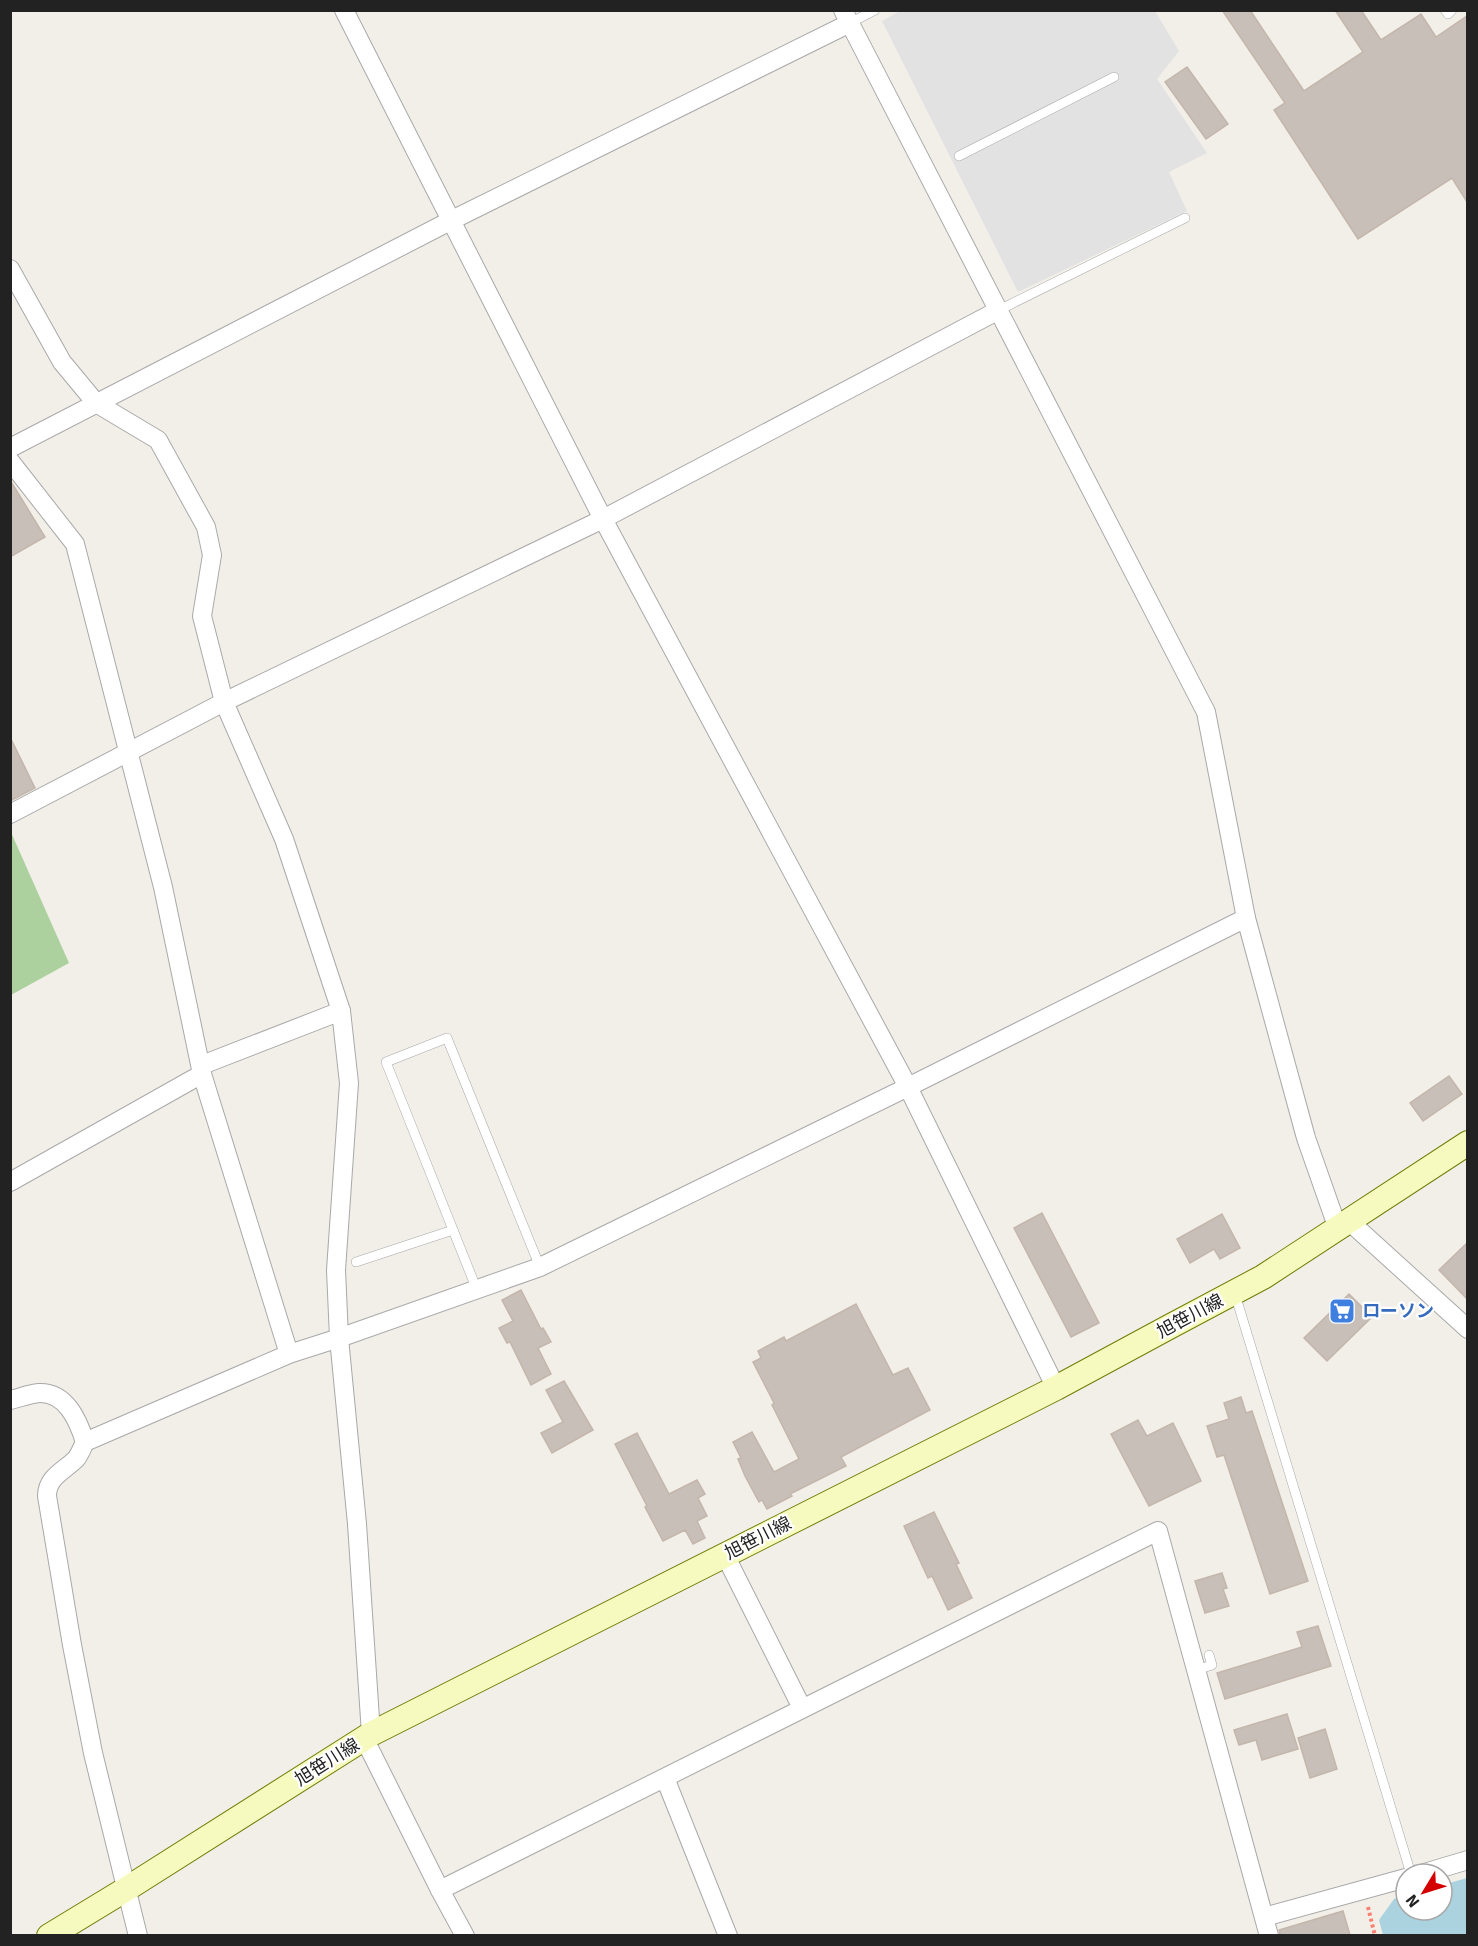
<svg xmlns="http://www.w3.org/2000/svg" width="1478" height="1946" viewBox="0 0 1478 1946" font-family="Signika,'Noto Sans JP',sans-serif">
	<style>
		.forest { fill: #add19e }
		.parking { fill: #e2e2e2 }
		.water { fill: #aad3df }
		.building { fill: #c7bfb8; stroke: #c4b6ab; stroke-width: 1.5 }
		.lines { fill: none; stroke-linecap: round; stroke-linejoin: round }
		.lane-casing { stroke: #a9a9a9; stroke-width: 10 }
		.street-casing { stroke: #a9a9a9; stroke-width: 20 }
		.secondary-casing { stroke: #707d05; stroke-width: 26 }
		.path { stroke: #fa8072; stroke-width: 4; stroke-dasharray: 3 3; stroke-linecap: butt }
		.lane { stroke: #fff; stroke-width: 9 }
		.street { stroke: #fff; stroke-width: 18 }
		.secondary { stroke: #f7fabf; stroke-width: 24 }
		.labels { text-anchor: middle; stroke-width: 4.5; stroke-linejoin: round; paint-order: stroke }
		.shop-label { font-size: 18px; font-weight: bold; fill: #366cbe; stroke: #fff; text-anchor: start }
		.street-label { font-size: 18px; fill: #222; stroke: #fff }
	</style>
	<rect width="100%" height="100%" fill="#f2efe9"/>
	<path class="forest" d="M10,830L69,963L11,995H10Z"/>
	<path class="parking" d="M902,10L1155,11L1179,51L1157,79L1207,153L1169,172L1187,211L1018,292L882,21Z"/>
	<path class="water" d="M1467,1878V1935H1383L1379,1920L1394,1899L1406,1895V1910H1442V1885Z"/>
	<g class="building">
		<path d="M1222,10H1250L1304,91L1363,52L1335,10H1361L1381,40L1421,14L1436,37L1467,16V202L1452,178L1358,239L1274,110L1285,103Z"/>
		<path d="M1187,67L1228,124L1206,139L1165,82Z"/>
		<path d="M10,480L45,537L10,557Z"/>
		<path d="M10,737L35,788L10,801Z"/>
		<path d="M1449,1076L1462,1094L1423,1121L1410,1103Z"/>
		<path d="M1042,1213L1099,1323L1071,1337L1014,1228Z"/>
		<path d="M1222,1214L1240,1248L1220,1259L1214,1249L1190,1263L1177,1239Z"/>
		<path d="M1467,1243V1299L1439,1270Z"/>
		<path d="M521,1290L541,1329L543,1328L551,1342L538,1348L551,1374L531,1385L510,1342L507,1343L499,1328L513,1321L502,1300Z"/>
		<path d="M1349,1294L1372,1317L1327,1361L1304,1338Z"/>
		<path d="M856,1304L893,1375L908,1368L930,1410L841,1457L846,1466L790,1494L792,1496L767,1509L762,1500L759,1502L745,1476L738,1459L741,1458L733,1442L752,1432L774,1472L799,1459L772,1405L774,1403L753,1362L761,1358L758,1351L784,1337L786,1341Z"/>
		<path d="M564,1381L593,1430L552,1453L541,1433L563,1422L546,1390Z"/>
		<path d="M1241,1397L1246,1413L1252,1411L1308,1581L1270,1594L1224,1455L1217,1457L1207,1426L1229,1419L1224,1403Z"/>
		<path d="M1138,1420L1147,1436L1173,1423L1201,1481L1149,1506L1111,1434Z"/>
		<path d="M637,1433L669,1494L697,1480L705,1494L698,1498L707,1516L697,1521L705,1538L693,1544L685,1530L663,1541L645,1507L647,1506L615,1444Z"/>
		<path d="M934,1512L959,1563L956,1564L972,1598L948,1610L932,1576L928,1578L904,1526Z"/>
		<path d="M1222,1573L1227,1588L1223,1589L1229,1606L1205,1613L1195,1581Z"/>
		<path d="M1318,1626L1331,1666L1225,1699L1217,1673L1302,1647L1297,1632Z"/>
		<path d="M1287,1714L1298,1749L1262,1760L1256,1740L1239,1745L1234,1730Z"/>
		<path d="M1325,1729L1337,1769L1310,1778L1298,1738Z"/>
		<path d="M1343,1911L1350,1935H1280L1279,1930Z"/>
	</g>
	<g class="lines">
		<g class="lane-casing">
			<g id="lane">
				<path d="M1445,10L1448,14L1452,10"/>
				<path d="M850,23L875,10"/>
				<path d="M959,156L1114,77"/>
				<path d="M997,311L1185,218"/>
				<path d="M356,1262L453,1230"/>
				<path d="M477,1290L386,1062L447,1038L540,1267"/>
				<path d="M1235,1294L1411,1874"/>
				<path d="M1196,1670L1212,1665L1209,1655"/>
			</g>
		</g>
		<g class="street-casing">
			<g id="street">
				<path d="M344,10L603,519L908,1087L1056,1388"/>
				<path d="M843,10L1206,712L1246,918L1306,1138L1338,1229"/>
				<path d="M10,269L62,362L96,403L158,440L206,527L212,555L202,616L224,702L284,839L341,1011L349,1083L336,1270L339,1338L357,1524L371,1734"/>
				<path d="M10,448L450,221L850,23"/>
				<path d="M10,461L75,544L163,887L202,1074L289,1354"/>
				<path d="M10,814L224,702L603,519L997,311"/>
				<path d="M202,1065L341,1011"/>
				<path d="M10,1182L202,1074"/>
				<path d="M1350,1222L1468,1329"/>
				<path d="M10,1400C19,1398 29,1394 39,1393C66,1392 78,1420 85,1442C82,1448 80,1454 76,1459C64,1471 47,1477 47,1496L72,1645L93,1753L138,1936"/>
				<path d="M85,1442L289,1354L339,1338L540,1267L908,1087L1246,918"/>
				<path d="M725,1555L802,1708"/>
				<path d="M364,1738L440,1890L465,1936"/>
				<path d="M665,1778L728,1936"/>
				<path d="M1421,1874L1468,1860"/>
				<path d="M440,1890L1158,1531L1269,1936"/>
				<path d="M1264,1917L1406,1878"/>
			</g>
		</g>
		<g class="secondary-casing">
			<path id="secondary" d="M49,1936L128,1888L371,1734L1056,1388L1169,1327L1263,1277L1468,1143"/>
		</g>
		<path class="path" d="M1368,1907L1375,1936"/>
		<use href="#lane" class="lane"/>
		<use href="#street" class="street"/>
		<use href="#secondary" class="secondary"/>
	</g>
	<defs>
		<g id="supermarket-square" transform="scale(1.35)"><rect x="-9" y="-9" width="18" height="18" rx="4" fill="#3f7fe0" stroke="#fff"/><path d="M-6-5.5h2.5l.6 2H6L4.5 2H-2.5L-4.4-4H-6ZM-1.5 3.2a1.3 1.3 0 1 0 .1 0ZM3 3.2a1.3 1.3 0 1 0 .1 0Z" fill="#fff"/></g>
	</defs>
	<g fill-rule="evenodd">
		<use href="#supermarket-square" x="1342" y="1311"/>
	</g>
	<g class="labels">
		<g class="shop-label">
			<text x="1362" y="1317">ローソン</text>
		</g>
		<g class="street-label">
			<text transform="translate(1190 1316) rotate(-28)" y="6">旭笹川線</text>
			<text transform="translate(758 1538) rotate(-27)" y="6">旭笹川線</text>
			<text transform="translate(327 1762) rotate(-32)" y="6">旭笹川線</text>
		</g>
	</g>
	<rect width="1478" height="1946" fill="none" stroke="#222222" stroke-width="24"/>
	<g transform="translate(1424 1892) rotate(232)"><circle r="28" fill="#ffffff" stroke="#a7a7a7" stroke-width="1.5"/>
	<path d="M0-4.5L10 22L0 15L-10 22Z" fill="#d40000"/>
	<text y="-9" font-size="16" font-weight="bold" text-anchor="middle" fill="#222222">N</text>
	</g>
</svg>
